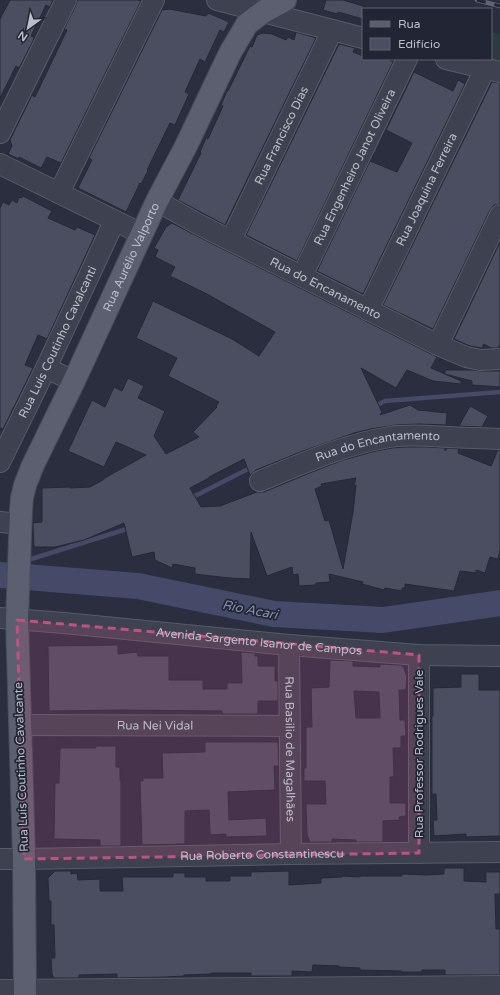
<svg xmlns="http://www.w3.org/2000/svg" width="500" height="995" viewBox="0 0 500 995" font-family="'Varela Round',sans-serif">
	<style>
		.green { fill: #2d3b41 }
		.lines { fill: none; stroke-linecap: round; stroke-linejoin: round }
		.stream { stroke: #444a67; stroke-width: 4.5 }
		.river { stroke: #444a67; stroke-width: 26 }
		.building { fill: #4a4e60; stroke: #242836; fill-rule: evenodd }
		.minor-casing { stroke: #585c69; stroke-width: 22 }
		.major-casing { stroke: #474a58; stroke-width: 24 }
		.minor { stroke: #3e414f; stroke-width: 20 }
		.major { stroke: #5c5f6f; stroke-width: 22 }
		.rail-casing { stroke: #606475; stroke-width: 4.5 }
		.rail { stroke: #222634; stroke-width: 3; stroke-dasharray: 9; stroke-linecap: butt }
		.marked { fill: #bf5282; fill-opacity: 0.2; stroke: #bf5282; stroke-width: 3; stroke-dasharray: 8 5; stroke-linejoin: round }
		.labels { text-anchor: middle; stroke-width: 3.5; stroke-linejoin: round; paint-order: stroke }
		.street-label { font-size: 12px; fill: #babdc9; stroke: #222634 }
		.water-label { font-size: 13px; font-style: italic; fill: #868eac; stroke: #222634 }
	</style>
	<rect width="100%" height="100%" fill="#2a2e3f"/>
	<path class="green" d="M491,32L500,34V65L473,59H491Z"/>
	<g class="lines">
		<g class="stream">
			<path d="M373,407L385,401L500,392"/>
			<path d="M189,499L252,467"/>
			<path d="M25,561L130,528"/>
			<path d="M0,569L12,565"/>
		</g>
		<path class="river" d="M0,575L138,586L274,614L383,620L500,603"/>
	</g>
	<g class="building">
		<path d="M10,0H53L50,7L46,5L31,36L34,37L33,41L19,68L16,66L0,98V19Z"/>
		<path d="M77,0H138L141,1L61,163L47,157L41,168L19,157V159L8,154L12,146L10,140L32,95L35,97L67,30L64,29L76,5Z"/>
		<path d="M326,0H343L363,6V19L338,12L337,14L323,10Z"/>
		<path d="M169,9L206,16L208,13L229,22L224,32L220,30L205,62L200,59L185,92L189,94L175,125L170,123L147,170L148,171L141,184L140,183L126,212L78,188L92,160L89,158L162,10Z"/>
		<path d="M296,32L316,38L225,225L178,200L201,153L200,152L206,138L208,139L223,106L221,105L227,91H228L250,46L252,47L257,35L263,33L272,34L286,40L288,37L294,40Z"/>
		<path d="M339,44L355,48L353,52L363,56V59H387L393,62L297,261L246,235Z"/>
		<path d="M414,72L453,91L458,80L465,84L363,294L317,271L370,161L397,172L412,143L386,130Z"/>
		<path d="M492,82L500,83V204L494,205L490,210L433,329L383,305Z"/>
		<path d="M23,196L52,211L48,218L75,230L77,227L95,235L47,339L38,335L25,365L33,368L3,429L0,428V208L3,202L9,205L12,200L17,203L19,197L22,198Z"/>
		<path d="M172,223L193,234L437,357L431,368L461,381V384L433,381L407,370L396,388L361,368L382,412L380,415L410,405L418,410L447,413L446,425L419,424L396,425L371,429L354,433L303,451L256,470L250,475L244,459L209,477V478L190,488L201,507L220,506L257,492H264L312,472L343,460L376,451L392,448L405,447H426L445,448V451L447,448L459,449L458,453L491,466L498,450H500V550L498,559L490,557L485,573L476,570V573L460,571L454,591L405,584V588H402V591L385,588L384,590L362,584L363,582L329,574L330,582L316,583V585L299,586L298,574L293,575L292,567L267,576L251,532L250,579L229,578L195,574V568L173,564L172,568L155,560L154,552L132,557L124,523L84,540L55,547H34L33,523L42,522V488L70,487V488L90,487L103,480V479L146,455L116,442L104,467L68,451L92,400L105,407L114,387L122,391L128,378L144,386L138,398L165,411L154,436L166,454L199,437L193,432L217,407L216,406L219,402L168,376L177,358L136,338L153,301L232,339L259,356L275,332L205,293L170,276L175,267L155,257L158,250L154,248L166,227ZM356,478L354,485H356L353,512L343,569L329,520L325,521L315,489L322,486L321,484Z"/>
		<path d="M500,242V344L498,348H491L484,344L482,348L470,346L454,339Z"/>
		<path d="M445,370H473L481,371H500V387L472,385V381L445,374Z"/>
		<path d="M470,406L488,416L482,427L459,426Z"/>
		<path d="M118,645V654L137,652L138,656H169V680H203V689H227V683H242L241,652L255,653V656H258V666H275V681H278V701H258V714H222V711L119,710L49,711L48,646Z"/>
		<path d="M330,660L353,661V666L380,667V664L401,665L404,668L407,677L406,690H399L400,720H405L406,736H401V748H393L394,777H390V803H406V816L399,817L400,820L383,821V842H356V840L332,839V842H310L307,835L306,804H326L325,781H304V768H306V727H312L311,688L329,687ZM354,691L379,692L380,718H356Z"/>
		<path d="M461,674H479V690H500V836L466,837V834L434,836L433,820H437L436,794H432V716H433V688L461,687Z"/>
		<path d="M205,742H278L279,766H274L275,790L228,792L229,820L266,818L267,836L226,837V834L210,835L209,810L185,811V844L142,845L140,781H143V778H163L162,753L204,752H205Z"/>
		<path d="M96,746H116V767H120V781H121V846H100V840L54,839L55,783H59L60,748H96Z"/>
		<path d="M444,868H464V881L486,882V872H500V894H495L496,929H500V975H445V970H422V972H402V971L360,970V968L339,967V966L313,965L312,972L292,971V976H251V973H211V974L184,975V976L165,977L117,978V974L79,975V978H54L52,974L51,958H55L54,925H51V901H49L48,878L55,871H71V874L77,873L78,880L100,879V891H123L122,877H173V873H185V877H206V881H230V876H251V872L289,871V885L321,883V878L342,877V876L360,877V876H402V874L426,875L444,874Z"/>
	</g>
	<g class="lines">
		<g class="minor-casing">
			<g id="minor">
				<path d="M217,0L363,38"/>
				<path d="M446,59L500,72"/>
				<path d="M0,133L66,0"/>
				<path d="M0,164L142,234"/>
				<path d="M59,193L154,0"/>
				<path id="s1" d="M157,201L198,224L438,345L466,357L480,360L500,359"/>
				<path id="s2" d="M231,240L332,31"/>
				<path id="s3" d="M302,276L407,59"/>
				<path id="s4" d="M368,310L485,69"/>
				<path d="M438,345L500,215"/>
				<path d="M46,368L74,381"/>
				<path id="s5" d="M0,462L46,368L114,222"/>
				<path id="s6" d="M260,481C301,464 345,444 390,437C409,434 429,436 448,437C465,438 483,438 500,439"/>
				<path d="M0,522L20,524"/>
				<path id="s7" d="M0,618L64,623L289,645L419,655L500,656"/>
				<path id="s8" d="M289,645L291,854"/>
				<path d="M419,655V853"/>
				<path id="s9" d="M20,725L290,726"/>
				<path id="s10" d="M0,859H24L291,854L500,852"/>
				<path d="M0,990L500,986"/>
			</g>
		</g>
		<g class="major-casing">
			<g id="major">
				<path id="s11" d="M25,995L24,859L17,620L21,510L22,498L25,485L33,465L74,381L157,201L186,146L230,53L247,24L263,12L285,0"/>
			</g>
		</g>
		<use href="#minor" class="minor"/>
		<use href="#major" class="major"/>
		<g class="rail-casing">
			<path id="rail" d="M477,0L500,6"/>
		</g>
		<use href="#rail" class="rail"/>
	</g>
	<path class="marked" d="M17,620L419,655V853L24,859Z"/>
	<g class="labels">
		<g class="street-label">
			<text dy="4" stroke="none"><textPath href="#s2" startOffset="116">Rua Francisco Dias</textPath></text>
			<text dy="4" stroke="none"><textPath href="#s3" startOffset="121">Rua Engenheiro Janot Oliveira</textPath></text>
			<text dy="4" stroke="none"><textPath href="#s4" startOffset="134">Rua Joaquina Ferreira</textPath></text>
			<text dy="4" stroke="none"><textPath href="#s11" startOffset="762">Rua Aurélio Valporto</textPath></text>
			<text dy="4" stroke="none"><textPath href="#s1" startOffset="190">Rua do Encanamento</textPath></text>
			<text dy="4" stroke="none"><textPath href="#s5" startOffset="133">Rua Luís Coutinho Cavalcanti</textPath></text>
			<text dy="4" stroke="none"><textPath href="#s6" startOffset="124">Rua do Encantamento</textPath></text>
			<text dy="4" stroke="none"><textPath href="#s7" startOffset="260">Avenida Sargento Isanor de Campos</textPath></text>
			<text dy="4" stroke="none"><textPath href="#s9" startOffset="135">Rua Nei Vidal</textPath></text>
			<text dy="4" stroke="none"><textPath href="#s8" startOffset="104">Rua Basilio de Magalhães</textPath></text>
			<text transform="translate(419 754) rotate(-90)" y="4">Rua Professor Rodrigues Vale</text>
			<text transform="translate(21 767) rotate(-92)" y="4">Rua Luís Coutinho Cavalcante</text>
			<text dy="4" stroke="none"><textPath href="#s10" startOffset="262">Rua Roberto Constantinescu</textPath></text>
		</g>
		<g class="water-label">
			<text transform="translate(250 609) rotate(11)" y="5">Rio Acari</text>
		</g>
	</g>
	<rect x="362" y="8" width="130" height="52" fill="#222634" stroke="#5f6270"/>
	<rect x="370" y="21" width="20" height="6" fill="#5c5f6f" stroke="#5f6270"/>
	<text x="398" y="28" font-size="12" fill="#babdc9">Rua</text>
	<rect x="370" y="38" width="20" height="12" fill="#4a4e60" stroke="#5f6270"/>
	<text x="398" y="48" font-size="12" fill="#babdc9">Edifício</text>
	<g transform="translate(28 28) rotate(213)" stroke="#222634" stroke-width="3" paint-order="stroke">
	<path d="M0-3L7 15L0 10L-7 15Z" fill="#babdc9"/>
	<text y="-6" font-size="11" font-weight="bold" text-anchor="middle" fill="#babdc9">N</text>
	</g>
</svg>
